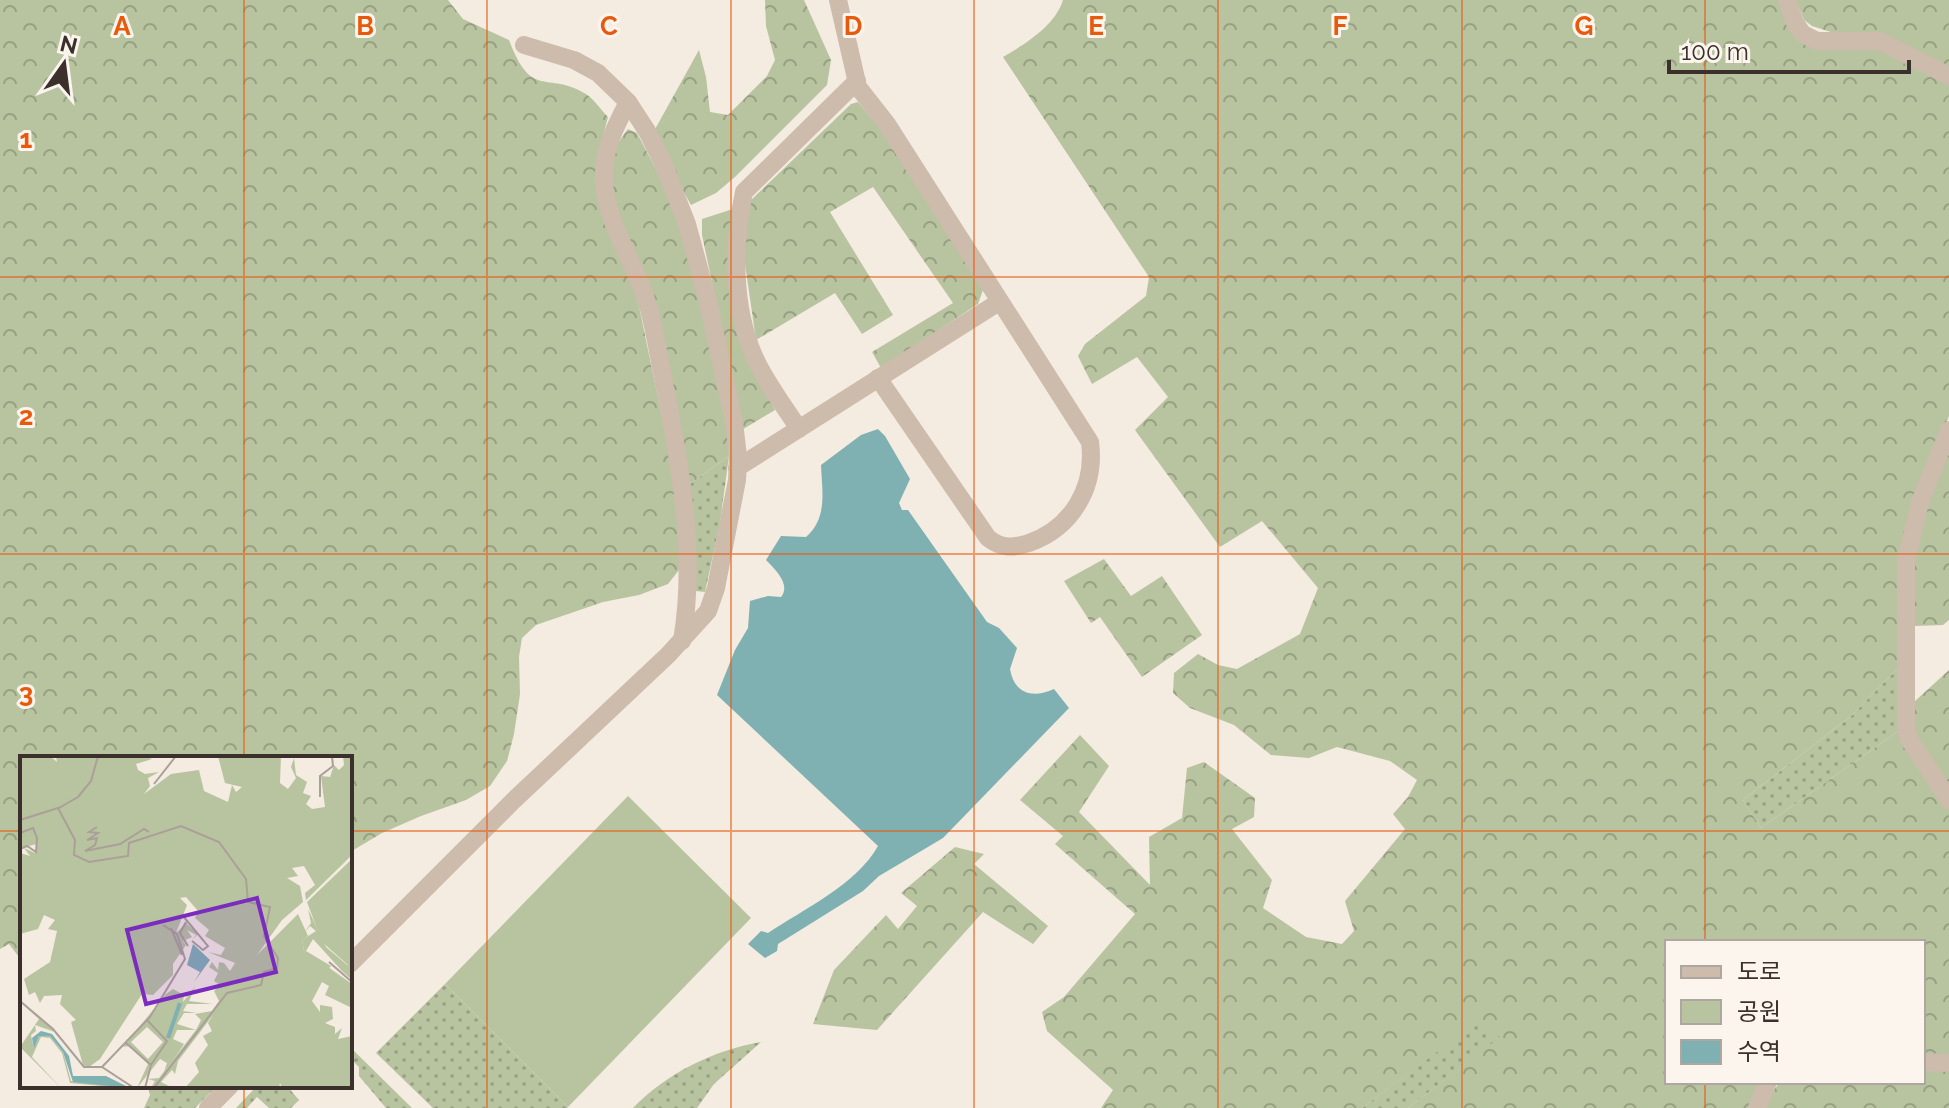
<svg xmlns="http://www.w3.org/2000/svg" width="1949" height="1108" viewBox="0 0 1949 1108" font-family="Raleway,'Noto Sans KR',sans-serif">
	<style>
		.grass { fill: url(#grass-dots) }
		.forest { fill: url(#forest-crowns) }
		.park { fill: #b8c4a0 }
		.water { fill: #7fb0b2 }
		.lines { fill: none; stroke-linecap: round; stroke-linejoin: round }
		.street { stroke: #cdbbac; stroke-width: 18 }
		.grid { fill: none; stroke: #e8590c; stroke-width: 2; stroke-opacity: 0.55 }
		.inset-river { fill: none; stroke: #7fb0b2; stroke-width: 4 }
		.inset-road { fill: none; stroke: #aaa098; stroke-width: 2 }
		.view { fill: #7b2cbf; fill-opacity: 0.15; stroke: #7b2cbf; stroke-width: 4 }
		.inset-edge { fill: none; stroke: #3b302b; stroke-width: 4 }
		.grid-label { font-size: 26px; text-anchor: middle; font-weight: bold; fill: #e8590c; stroke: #fbf5ee; stroke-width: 6; stroke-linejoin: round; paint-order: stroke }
	</style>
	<defs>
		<pattern id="grass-dots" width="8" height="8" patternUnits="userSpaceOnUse" patternTransform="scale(2)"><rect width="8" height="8" fill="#b8c4a0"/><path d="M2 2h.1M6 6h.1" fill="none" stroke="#97a083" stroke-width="1.8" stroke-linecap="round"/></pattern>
		<pattern id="forest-crowns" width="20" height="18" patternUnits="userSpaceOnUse" patternTransform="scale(2)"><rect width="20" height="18" fill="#b8c4a0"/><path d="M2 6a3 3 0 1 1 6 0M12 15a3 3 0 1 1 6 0" fill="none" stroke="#97a083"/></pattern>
	</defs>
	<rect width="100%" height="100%" fill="#f4ebe1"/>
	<g class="grass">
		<path d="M729,456L720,523L705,592L696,591L686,487Z"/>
		<path d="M1900,666V730L1761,828L1743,800L1851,716Z"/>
		<path d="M445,984L568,1107L567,1108H433L376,1053Z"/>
		<path d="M1480,1019L1501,1037L1408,1108H1362Z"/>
		<path d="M761,1042L714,1084L697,1108H633C666,1074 713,1050 761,1042Z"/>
		<path d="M350,1047L412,1108H386L359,1076V1067L350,1058Z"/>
		<path d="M148,1086H211L214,1089L195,1108H144L150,1095Z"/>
		<path d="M257,1086H287L299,1100L291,1108H269L257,1097L247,1108H236Z"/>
	</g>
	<g class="forest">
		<path d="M0,0H448L463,19L509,40C532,101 546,70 586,94C594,99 601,110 608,117L597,158L639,306L672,466L682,547L679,570L668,584L639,595L603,602L536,625L522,638L519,657L520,694L514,734L507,761L490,786L466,800L421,816L382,833L350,852V758H22V961L9,944L0,949Z"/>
		<path d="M765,0H804L831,60L827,85L735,177L716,193L691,205L668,164L654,131L699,50L706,77L710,112L728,115L767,76L775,60L766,26Z"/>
		<path d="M1063,0H1779L1792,31L1872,46L1949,83V416L1915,496L1900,666L1851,716L1743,800L1761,828L1900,730L1949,807V1058H1923V942H1667V1082H1761L1750,1108H1408L1500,1037L1480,1020L1362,1108H1101L1113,1090L1047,1031L1042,1012L1064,997L1135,914L1055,844L1063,836L1020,800L1080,735L1109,766L1079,812L1150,885L1149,837L1182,818L1187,768L1204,762L1255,798L1254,817L1232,829L1272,880L1263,908L1306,937L1342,944L1354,931L1345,901L1405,829L1393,814L1408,797L1417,780L1390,761L1337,747L1309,758L1271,755L1234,725L1190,708L1173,693L1174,673L1198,654L1218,665L1237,669L1300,634L1318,588L1262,521L1220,547L1135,430L1168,397L1137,357L1092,384L1078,356L1085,344L1146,296L1149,277L1003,57C1025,44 1055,26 1063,0Z"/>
		<path d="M1796,0H1949V70L1812,26L1804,20Z"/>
		<path d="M858,102L878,126L984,287L978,304L881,368L872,352L953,303L873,187L830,212L893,315L862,334L835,293L756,340L743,250L749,202L851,104Z"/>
		<path d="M628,129L637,133L667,190L686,242L726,417L729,456L686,487L618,222C611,185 602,161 628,129Z"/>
		<path d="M733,209L745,354L775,410L740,431L722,329L702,235V219Z"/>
		<path d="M1949,446V620L1943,625L1914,626V543Z"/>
		<path d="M1104,559L1131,596L1162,576L1202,635L1142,677L1100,617L1091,623L1064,581Z"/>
		<path d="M1949,670V793L1912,728L1914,702Z"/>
		<path d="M955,847L984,854L974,864L1048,926L1033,944L983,912L877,1030L813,1024L834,970L886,915L898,929L917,906L901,893Z"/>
		<path d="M1923,1069L1949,1070V1108H1764L1765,1102L1780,1082H1923Z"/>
	</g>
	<path class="park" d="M628,796L751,918L568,1107L445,984Z"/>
	<path class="water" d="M878,429L885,436L910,479L899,503L902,510H908L987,622L999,628L1017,648L1010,669C1014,694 1033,699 1054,689L1069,708L943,838L879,876L863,891L778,944L777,951L765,958L748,944L761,931L768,933C804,909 857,884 878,846L717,695L735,650L748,628L750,601L768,596L781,597C791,585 776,570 766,560L781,536L806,537C828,518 822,491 821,465L861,435Z"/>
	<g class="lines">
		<g class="street">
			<path d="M838,0L858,87L887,124L1090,442C1096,487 1072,528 1029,543C1013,548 1002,549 988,538L878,378"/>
			<path d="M1787,0L1795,23L1803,34L1817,41H1880L1949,76"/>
			<path d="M628,102C614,129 602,152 604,183C607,226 638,267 649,309C656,336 660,365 666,393C682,475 696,557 682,641"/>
			<path d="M799,429C784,406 765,381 754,356C732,305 733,245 744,192L857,81"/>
			<path d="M1949,430L1920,502L1906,561V730L1911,742L1949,800"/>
			<path d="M737,468L999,302"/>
			<path d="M350,964L513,801L668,655L708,611L716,588L737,480L738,456L734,422L708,301L687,224L663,163L647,131L628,102L598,73L574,60L524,45"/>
			<path d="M1923,1062L1949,1063"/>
			<path d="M208,1108L230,1086"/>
			<path d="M1757,1108L1768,1082"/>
		</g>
	</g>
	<path class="grid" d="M244,0V758M487,0V1108M731,0V1108M974,0V1108M1218,0V1108M1462,0V1108M1705,0V942M0,277H1949M0,554H1949M0,831H22M350,831H1949M1705,1082V1108M244,1086V1108"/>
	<g transform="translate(20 756)">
		<rect width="332" height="332" fill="#f4ebe1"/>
		<path d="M288,153L306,191L332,213L322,215L293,183L286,195L311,210L307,214L284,194L282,184L296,175L290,170L284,177L291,167ZM175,231L169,245L193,248H167L163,255L177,257H164L157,268L176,274H157L153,283L164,288L154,303L144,316L147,307L140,303L117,332L128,308L109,290L103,291L146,238L153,233L164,239L163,246ZM127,271L143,286L128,303L111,286ZM0,246L21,262L35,276L15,269L16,275L11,279L14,293L19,280L23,278L30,280L43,296L51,325L96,328L103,332L50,327L42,297L30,282L21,281L12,301L41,332L0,291L19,263Z" fill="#b8c4a0" fill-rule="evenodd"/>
		<path d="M0,0H30L37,6L36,0H123L132,3L116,8L118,14L125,18L139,16L128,22L130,30L124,38L151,18L179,14L184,35L208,46L212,29L216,36L222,31L205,27L198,0H261L260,27L268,33L276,22L271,11L274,2L276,19L287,26L283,37L291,40L286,48L292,53L305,51L301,20L310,21L314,9L319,14L324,9L323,0H332V99L286,144L285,137L295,129L284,110L272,112L278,120L267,122L280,130L283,146L262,164L237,199L278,158L288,180L282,184L284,194L332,228V252L305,239L309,230L302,226L292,245L300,256V249L312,251L313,263L305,267L315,271V278L322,272L318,283L332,280V332H262L260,327L259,332H165L179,316L175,307L188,289L183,280L192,275L188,267L193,259L158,305L155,318L152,314L141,326L151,331L131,332L135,325L128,323L139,322L176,274L181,264L175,258L192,255L199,245L194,235L200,229L194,225L198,217L189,211L192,206L198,214L199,206L204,207L210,215L215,207L188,196L201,199L205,192L185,180L189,174L175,162L178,155L166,141L160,142L167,149L156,177L166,167L178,178L172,184L176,179L167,174L172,181L163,185L166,189L153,208V219L133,239L122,238L80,303L69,311L63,309L51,266L56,264L40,248L42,239L24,240L20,247L15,236L9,239L4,223L30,206L37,175L28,173L35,164L24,159L18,173L0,178V97L10,100L4,92L15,97L17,88L0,92ZM332,103V224L322,215L328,209L302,186L287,146Z" fill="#b8c4a0"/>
		<path d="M173,188L190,204L174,226L180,216L167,209ZM21,275L32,278L49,300L53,320H86L110,332L53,326L43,296L30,280H19L14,293L12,282Z" fill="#7fb0b2"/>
		<path class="inset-river" d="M148,282L160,247"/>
		<path class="inset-road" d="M134,28L156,0M300,41V20L313,10L312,0M39,52L58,41L71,25L78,0M0,64L38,52L55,84L54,99L69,106L108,100L109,87L161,70L199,86L226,123L228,146L250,151L244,180L258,202L257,212L244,216L241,229L207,237L134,332M77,71L69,76L78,77L67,84L77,82L75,89L65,95L100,88L124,73L129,76M0,77L13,72L17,82L16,96L7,90L0,93M163,160L188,190L183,194L172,185M166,166L160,177L168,190M151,172L162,199M309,206L332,226M0,245L33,273L64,311H82L114,332M106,287L131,309M82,311L130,261L165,203L157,178L143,169M125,332L131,309L147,285L127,264"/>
		<path class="view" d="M237,142L256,216L126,248L107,174Z"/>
		<rect width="332" height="332" class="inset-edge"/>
	</g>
	<g class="grid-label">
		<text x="122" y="35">A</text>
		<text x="365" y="35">B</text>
		<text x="609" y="35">C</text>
		<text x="853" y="35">D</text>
		<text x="1096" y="35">E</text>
		<text x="1340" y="35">F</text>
		<text x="1584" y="35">G</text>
		<text x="26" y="148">1</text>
		<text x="26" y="425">2</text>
		<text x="26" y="702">3</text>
	</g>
	<rect x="1665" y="940" width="260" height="144" fill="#fbf5ee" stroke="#aea6a0" stroke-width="2"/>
	<rect x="1681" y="966" width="40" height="12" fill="#cdbbac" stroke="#aea6a0" stroke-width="2"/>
	<text x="1737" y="980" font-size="24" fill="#3b302b">도로</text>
	<rect x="1681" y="1000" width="40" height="24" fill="#b8c4a0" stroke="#aea6a0" stroke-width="2"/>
	<text x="1737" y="1020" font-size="24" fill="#3b302b">공원</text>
	<rect x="1681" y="1040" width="40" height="24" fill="#7fb0b2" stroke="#aea6a0" stroke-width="2"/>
	<text x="1737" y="1060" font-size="24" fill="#3b302b">수역</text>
	<g transform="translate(64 64) rotate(14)" stroke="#fbf5ee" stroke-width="6" paint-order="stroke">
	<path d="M0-6L14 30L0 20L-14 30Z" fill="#3b302b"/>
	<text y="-12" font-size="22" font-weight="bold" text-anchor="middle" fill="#3b302b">N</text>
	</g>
	<path d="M1669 60v12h240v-12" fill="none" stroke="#3b302b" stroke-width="4"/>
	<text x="1681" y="60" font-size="24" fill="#3b302b" stroke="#fbf5ee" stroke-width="6" paint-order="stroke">100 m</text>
</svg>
